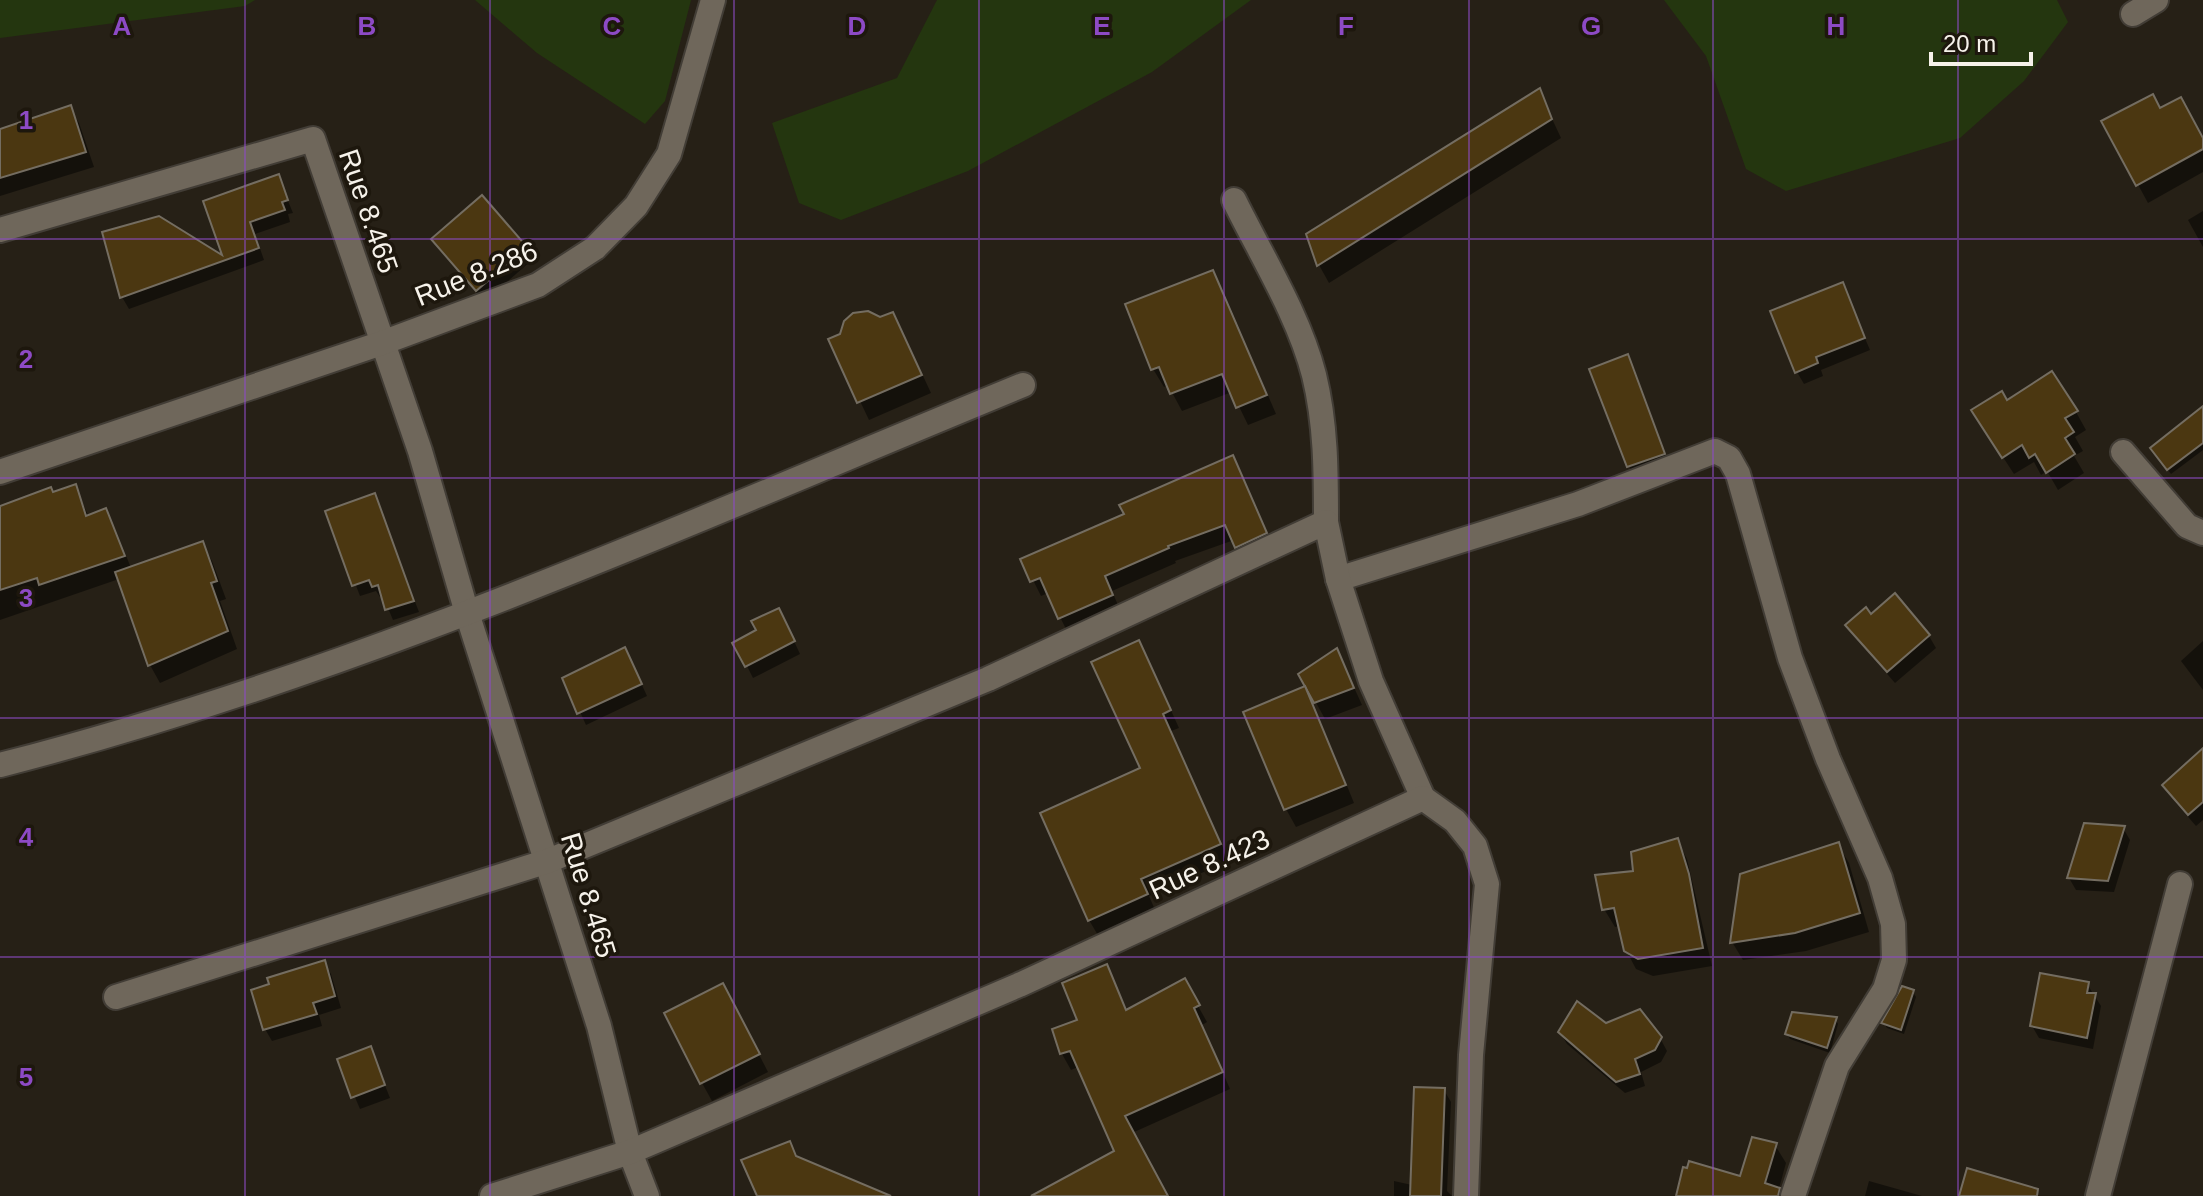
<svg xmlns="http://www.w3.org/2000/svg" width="2203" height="1196" viewBox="0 0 2203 1196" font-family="Arial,sans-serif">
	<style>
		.green { fill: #24360f }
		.shadow { fill: #0007 }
		.building { fill: #4b3711; stroke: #746d61; stroke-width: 2 }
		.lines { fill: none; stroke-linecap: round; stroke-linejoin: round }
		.minor-casing { stroke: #423d36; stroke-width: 28 }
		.minor { stroke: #6f675b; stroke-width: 24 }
		.grid { fill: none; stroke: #8d4ac5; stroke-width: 2; stroke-opacity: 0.55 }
		.labels { text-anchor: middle; stroke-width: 7; stroke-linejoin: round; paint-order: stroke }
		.street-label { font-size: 28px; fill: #f6f2ea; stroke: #1d170d }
		.grid-label { font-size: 26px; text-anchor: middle; font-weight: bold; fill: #8d4ac5; stroke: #1d170d; stroke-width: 7; stroke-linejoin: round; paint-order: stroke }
	</style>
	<rect width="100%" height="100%" fill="#262016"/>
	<g class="green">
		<path d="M0,0H255L245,6L0,38Z"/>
		<path d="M475,0H691L665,101L645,124L537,53Z"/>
		<path d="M937,0H1251L1152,72L968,171L841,220L799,203L772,123L897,78Z"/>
		<path d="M1664,0H2057L2068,22L2024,81L1960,138L1786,191L1746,169L1706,56Z"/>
	</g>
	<g class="shadow">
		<path d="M1539,91L1561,138L1329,283L1319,265L1309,235Z"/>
		<path d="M70,108L79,123L94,167L0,196V131Z"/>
		<path d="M2160,110L2203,141V172L2148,203L2104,122Z"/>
		<path d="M278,177L293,213L288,214L290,222L255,234L264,260L129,309L122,297L226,260Z"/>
		<path d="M2203,211V247L2188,220Z"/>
		<path d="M434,239L525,248L532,260L484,302L441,251Z"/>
		<path d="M1212,272L1223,290L1276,414L1248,425L1232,392L1182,411L1168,385L1164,387L1153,369Z"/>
		<path d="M1842,285L1870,350L1821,370L1823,376L1804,384L1797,372Z"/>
		<path d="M903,333L931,393L869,420L831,340Z"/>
		<path d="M1627,356L1634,368L1670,466L1636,478L1629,466Z"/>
		<path d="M2007,402L2076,412L2086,430L2075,437L2083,451L2074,456L2084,473L2058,490L2047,471L2041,475L2034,462L2014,474L1984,428Z"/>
		<path d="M2203,424V450L2171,474L2156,454Z"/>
		<path d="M1232,458L1274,548L1246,561L1234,540L1175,561L1176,563L1112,591L1120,610L1068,633L1048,593L1041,596L1023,560L1126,515Z"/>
		<path d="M75,487L89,517L105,511L115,528L131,568L202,543L212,561L226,599L220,601L237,649L160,683L150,665L119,579L0,620V508Z"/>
		<path d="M374,496L419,612L393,620L383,596L380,597L376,591L360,596L328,513Z"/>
		<path d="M1870,616L1929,636L1936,648L1895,683L1855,637L1848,625Z"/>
		<path d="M785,622L800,654L753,678L747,666L758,631Z"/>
		<path d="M2203,641V690L2181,661Z"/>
		<path d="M1337,650L1362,705L1325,719L1314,699L1312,700L1354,803L1296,827L1286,809L1246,713L1308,687Z"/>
		<path d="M1148,660L1179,728L1171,731L1229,861L1149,896L1156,912L1099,937L1089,920L1143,769Z"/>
		<path d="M631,661L647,696L586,725L565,679Z"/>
		<path d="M2203,751V820L2196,826L2176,803L2169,791Z"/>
		<path d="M2123,828L2130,840L2114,892L2076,890L2069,878Z"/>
		<path d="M1677,840L1687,859L1712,966L1653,976L1636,969L1626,950L1620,926L1615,927L1604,909L1636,873Z"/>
		<path d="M1838,845L1849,863L1869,932L1806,951L1743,960L1732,942Z"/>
		<path d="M324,962L331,974L341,1008L319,1015L322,1026L272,1041L265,1029Z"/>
		<path d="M1106,966L1128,1011L1184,981L1207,1022L1202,1025L1230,1089L1132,1133L1166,1196H1054L1117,1152L1078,1067L1071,1070L1062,1054L1054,1030L1080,1021Z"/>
		<path d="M2087,984L2101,1006L2093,1049L2039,1038L2032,1026Z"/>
		<path d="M1913,992L1916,997L1904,1034L1887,1028L1884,1023Z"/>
		<path d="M733,1004L768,1072L712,1101L702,1083Z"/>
		<path d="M1835,1019L1838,1024L1830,1053L1790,1039L1787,1034Z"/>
		<path d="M1606,1025L1660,1038L1667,1051L1661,1062L1641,1072L1645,1086L1625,1093L1567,1044L1560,1032Z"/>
		<path d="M370,1048L390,1098L360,1109L339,1060Z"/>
		<path d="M1444,1090L1451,1102L1447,1191L1452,1196H1394V1181L1412,1185Z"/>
		<path d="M1775,1145L1786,1163L1777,1196H1679L1741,1178Z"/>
		<path d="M1869,1181L1922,1196H1865Z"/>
	</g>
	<g class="building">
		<path d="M1540,88L1552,119L1317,266L1306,234Z"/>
		<path d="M2153,94L2160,108L2181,97L2203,138V149L2136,186L2101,121Z"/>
		<path d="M71,105L86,152L0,178V129Z"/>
		<path d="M279,174L288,200L282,202L285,210L250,222L259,248L120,298L102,232L159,216L222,255L203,201Z"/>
		<path d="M482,195L527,247L476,291L431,239Z"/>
		<path d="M1213,270L1267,395L1236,408L1222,374L1170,394L1159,367L1151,370L1125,304Z"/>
		<path d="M1843,282L1865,338L1816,357L1818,363L1795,373L1770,311Z"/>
		<path d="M868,311L880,317L893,312L922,375L857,403L828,339L840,334L844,321L853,313Z"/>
		<path d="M1628,354L1665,454L1627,467L1589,369Z"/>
		<path d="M2052,371L2078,411L2065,418L2074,432L2065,438L2075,454L2046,473L2035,454L2029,458L2022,445L2002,458L1971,410L2002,391L2007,400Z"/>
		<path d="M2203,406V443L2167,470L2150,448Z"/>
		<path d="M1233,455L1267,533L1235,548L1225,525L1168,546L1169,548L1105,576L1113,595L1058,619L1040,578L1030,582L1020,559L1124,514L1119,505Z"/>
		<path d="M76,484L86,516L106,508L125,556L39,585L37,578L0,590V506L51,487L53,492Z"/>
		<path d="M375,493L414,601L385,610L378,585L372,587L369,580L352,586L325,511Z"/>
		<path d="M203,541L217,581L211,583L228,631L148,666L115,572Z"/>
		<path d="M1895,593L1930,635L1887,672L1845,625L1866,607L1871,614Z"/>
		<path d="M779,608L795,641L745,667L732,643L756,630L751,621Z"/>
		<path d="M1139,640L1171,710L1163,714L1221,844L1141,879L1148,894L1088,921L1040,813L1140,768L1091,662Z"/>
		<path d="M625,647L642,684L577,714L562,678Z"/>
		<path d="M1337,648L1354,688L1314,703L1298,674Z"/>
		<path d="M1305,686L1346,785L1284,810L1243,712Z"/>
		<path d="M2203,748V802L2188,815L2162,785Z"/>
		<path d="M2084,823L2125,826L2108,881L2067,878Z"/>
		<path d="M1678,838L1689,874L1703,948L1638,959L1624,951L1614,908L1602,910L1595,875L1633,871L1631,852Z"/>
		<path d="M1839,842L1860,913L1795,933L1730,943L1740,874Z"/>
		<path d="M325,960L335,996L313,1003L317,1014L263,1030L251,990L269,984L267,978Z"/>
		<path d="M1107,964L1126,1010L1185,978L1200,1005L1194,1008L1223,1072L1125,1116L1168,1196H1031L1114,1151L1070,1051L1060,1054L1052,1029L1077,1020L1062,983Z"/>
		<path d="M2040,973L2089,982L2087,993H2096L2087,1038L2030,1026Z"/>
		<path d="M723,983L760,1054L700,1084L664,1013Z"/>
		<path d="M1902,986L1914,990L1901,1030L1881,1023Z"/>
		<path d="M1577,1001L1606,1023L1640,1009L1662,1037L1655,1050L1635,1059L1640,1074L1616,1082L1558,1032Z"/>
		<path d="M1792,1012L1837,1017L1827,1048L1785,1034Z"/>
		<path d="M371,1046L385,1085L351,1098L337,1059Z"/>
		<path d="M1414,1087L1445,1088L1441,1196H1410Z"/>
		<path d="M1752,1137L1777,1143L1765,1183L1780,1188L1778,1196H1676L1683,1167L1687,1168L1689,1161L1740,1176Z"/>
		<path d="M790,1141L796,1156L891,1196H757L741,1160Z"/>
		<path d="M1967,1168L2038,1189L2037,1196H1959Z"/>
	</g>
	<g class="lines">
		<g class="minor-casing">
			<g id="minor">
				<path d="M2133,14L2156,0"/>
				<path d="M1234,200C1261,255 1299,316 1314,375C1326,424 1326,472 1326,522"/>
				<path d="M0,230L313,139L420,451L467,613L599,1026L630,1152L647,1196"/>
				<path d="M2123,452L2187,526L2203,533"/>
				<path d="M0,472L382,343L538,285L595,248L636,206L669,154L713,0"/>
				<path d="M1338,579L1578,504L1715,451L1729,458L1738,474L1790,658L1828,759L1880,878L1893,924L1894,960L1885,989L1837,1066L1793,1196"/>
				<path d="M0,765C353,675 687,523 1023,385"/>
				<path d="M116,997L548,861L988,679L1326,522L1338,579L1371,681L1423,798"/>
				<path d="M492,1196L630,1152L1019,985L1423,798L1455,821L1475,846L1487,884L1471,1055L1466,1196"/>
				<path d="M2098,1196L2180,884"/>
			</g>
		</g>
		<use href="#minor" class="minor"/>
	</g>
	<path class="grid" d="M245,0V1196M490,0V1196M734,0V1196M979,0V1196M1224,0V1196M1469,0V1196M1713,0V1196M1958,0V1196M0,239H2203M0,478H2203M0,718H2203M0,957H2203"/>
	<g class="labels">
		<g class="street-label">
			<text transform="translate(369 211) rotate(71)" y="10">Rue 8.465</text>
			<text transform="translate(476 273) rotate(-22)" y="10">Rue 8.286</text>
			<text transform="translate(1209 864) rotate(-25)" y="10">Rue 8.423</text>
			<text transform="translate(589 895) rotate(73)" y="10">Rue 8.465</text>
		</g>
	</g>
	<g class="grid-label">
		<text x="122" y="35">A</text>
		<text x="367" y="35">B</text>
		<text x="612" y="35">C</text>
		<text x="857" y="35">D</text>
		<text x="1102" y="35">E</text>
		<text x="1346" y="35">F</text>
		<text x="1591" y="35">G</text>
		<text x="1836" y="35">H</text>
		<text x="26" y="129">1</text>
		<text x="26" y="368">2</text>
		<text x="26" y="607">3</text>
		<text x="26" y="846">4</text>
		<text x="26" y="1086">5</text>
	</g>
	<path d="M1931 52v12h100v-12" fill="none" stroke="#f6f2ea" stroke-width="4"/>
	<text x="1943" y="52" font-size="24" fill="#f6f2ea" stroke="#1d170d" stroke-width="6" paint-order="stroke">20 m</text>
</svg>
